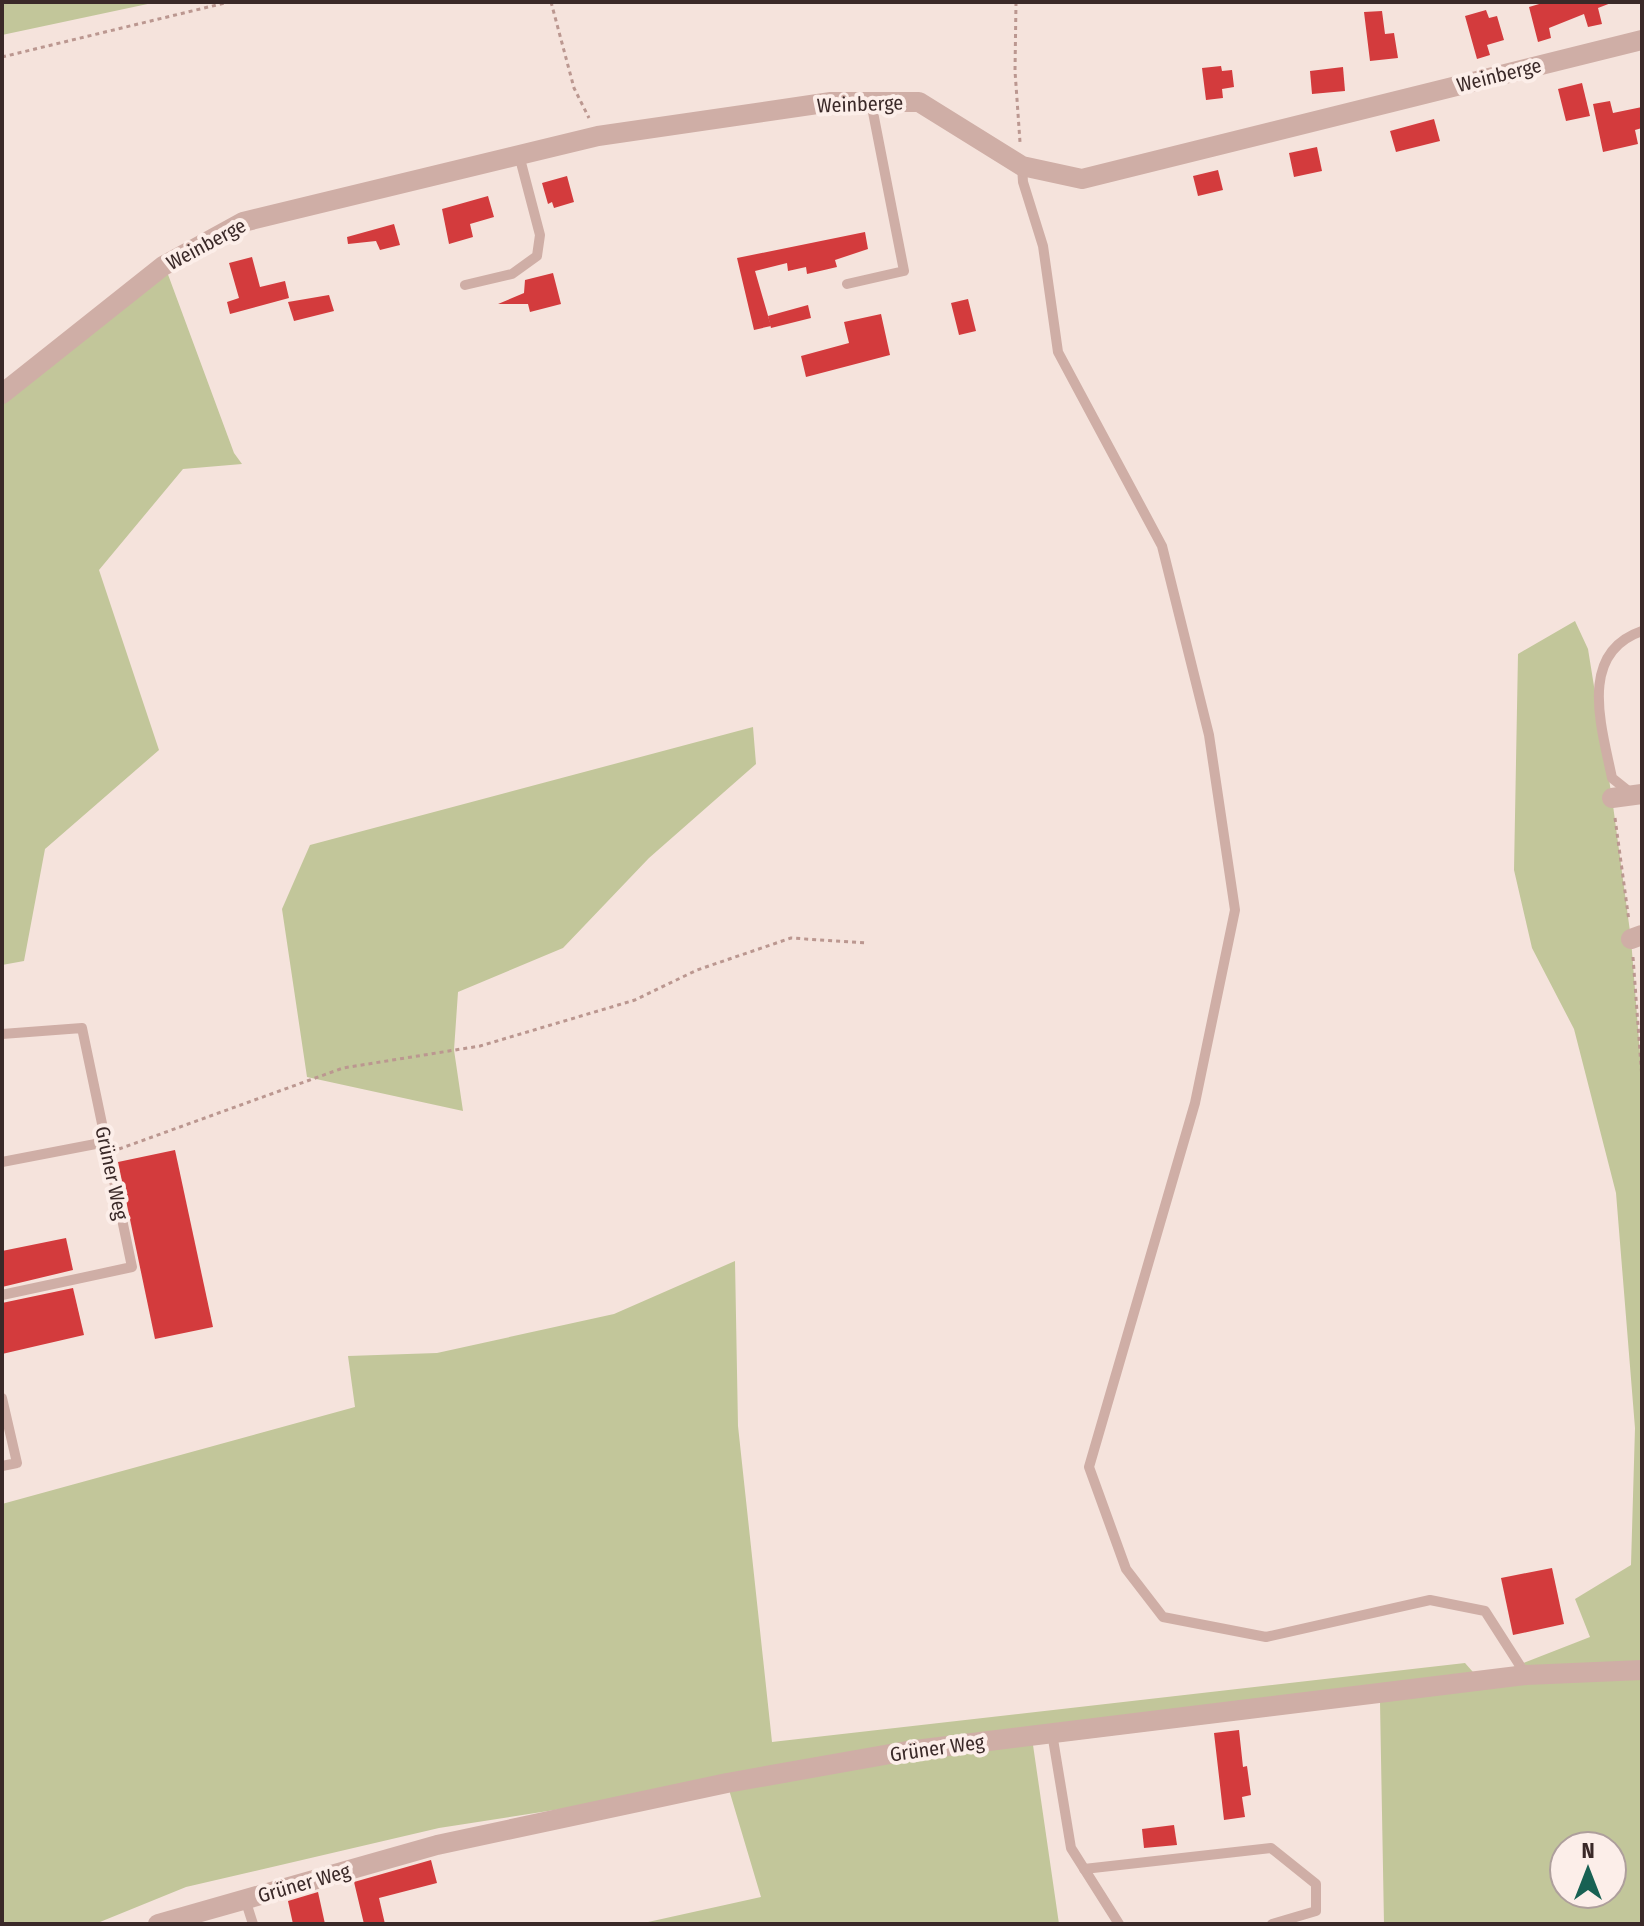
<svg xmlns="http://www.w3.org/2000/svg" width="1644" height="1926" viewBox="0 0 1644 1926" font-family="'Fira Sans Condensed',sans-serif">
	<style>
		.green { fill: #c2c69a; fill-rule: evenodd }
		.building { fill: #d33b3d }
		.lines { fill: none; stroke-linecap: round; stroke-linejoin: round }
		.path { stroke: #bb9790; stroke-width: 3; stroke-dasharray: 4 4; stroke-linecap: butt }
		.lane { stroke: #cfaea6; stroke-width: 10 }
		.street { stroke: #cfaea6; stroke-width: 20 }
		.labels { text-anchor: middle; stroke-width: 8; stroke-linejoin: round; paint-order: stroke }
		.street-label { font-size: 20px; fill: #3a2928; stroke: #fceee9 }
	</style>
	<rect width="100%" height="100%" fill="#f5e3dc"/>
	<g class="green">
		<path d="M2,2H157L2,35Z"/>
		<path d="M163,261L234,453L242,464L183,469L99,570L159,750L45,849L24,961L2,965V397Z"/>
		<path d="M1575,621L1588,649L1612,798L1631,939L1642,1079V1924H1384L1380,1702L1033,1745L1059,1924H639L761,1897L727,1783L439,1828L186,1887L95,1924H2V1504L355,1407L348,1356L437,1353L614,1314L735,1261L738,1426L772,1742L1465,1663L1480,1680L1590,1637L1575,1599L1631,1565L1635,1428L1616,1193L1574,1029L1532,948L1514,870L1518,654ZM1564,1846H1612V1894H1564Z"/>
		<path d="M753,727L756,764L649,858L563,948L458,992L454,1050L463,1111L307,1077L282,909L310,845Z"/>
	</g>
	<g class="building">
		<path d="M1546,2H1611V3L1598,8L1602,24L1588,27L1584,14L1549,28L1551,38L1538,42L1529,7Z"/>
		<path d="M1486,10L1489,18L1497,16L1504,40L1487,45L1490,55L1477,59L1465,16Z"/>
		<path d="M1382,11L1385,34L1394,33L1398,58L1370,61L1364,12Z"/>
		<path d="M1221,66L1222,71L1232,70L1234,87L1222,89L1223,98L1206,100L1202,68Z"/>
		<path d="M1343,67L1345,91L1312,94L1310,71Z"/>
		<path d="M1582,83L1590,116L1566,121L1558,89Z"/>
		<path d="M1610,101L1613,113L1642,107V128L1635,130L1638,144L1603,152L1593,104Z"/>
		<path d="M1434,119L1440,141L1396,152L1390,131Z"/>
		<path d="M1317,147L1322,171L1294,177L1289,153Z"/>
		<path d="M1218,170L1223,190L1198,196L1193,176Z"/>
		<path d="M567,176L574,202L554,208L552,202L548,204L542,183Z"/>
		<path d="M488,196L494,217L470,224L473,237L449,244L442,209Z"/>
		<path d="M394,224L400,245L380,250L376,241L348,244L347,237Z"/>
		<path d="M865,232L868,249L835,260L837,267L807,274L806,267L788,271L787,263L755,271L771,326L754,330L737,258Z"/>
		<path d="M252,257L260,287L285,281L289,298L230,314L227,302L239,298L229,263Z"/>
		<path d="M553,273L561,304L530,312L528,304H498L524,293L525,280Z"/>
		<path d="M329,295L334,311L294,321L288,302Z"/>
		<path d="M968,299L976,331L959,335L951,303Z"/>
		<path d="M808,305L811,318L771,328L768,316Z"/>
		<path d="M881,314L890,355L806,377L801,356L849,343L844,322Z"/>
		<path d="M175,1150L213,1327L155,1339L118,1162Z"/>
		<path d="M66,1238L73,1270L2,1287V1251Z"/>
		<path d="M73,1288L84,1335L2,1354V1303Z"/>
		<path d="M1552,1568L1564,1624L1513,1635L1501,1578Z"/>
		<path d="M1239,1730L1243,1767L1247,1766L1251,1795L1242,1797L1245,1817L1224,1820L1214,1733Z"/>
		<path d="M1174,1825L1177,1845L1144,1848L1142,1829Z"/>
		<path d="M431,1860L437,1883L379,1898L385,1924H364L354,1882Z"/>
		<path d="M318,1892L325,1924H293L288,1901Z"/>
	</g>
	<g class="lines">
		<g class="path">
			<path d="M551,2L574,88L589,118"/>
			<path d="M1016,2L1015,71L1020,142"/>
			<path d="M2,57L229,2"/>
			<path d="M1615,818L1629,921"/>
			<path d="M1633,957L1642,1079"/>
			<path d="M119,1149L343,1068L480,1046L635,1000L697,970L791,938L866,943"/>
		</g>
		<g class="lane">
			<path d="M1022,166L1023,182L1043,246L1058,352L1162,546L1209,735L1235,910L1195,1103L1089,1467L1126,1569L1163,1617L1266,1637L1430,1600L1485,1611L1526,1675"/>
			<path d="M847,284L904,271L871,102"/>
			<path d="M465,285L512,274L537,256L540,235L519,155"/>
			<path d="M1632,794L1612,778C1602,728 1577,653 1642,631"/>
			<path d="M2,1034L82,1028L132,1267L2,1295"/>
			<path d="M2,1162L106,1142"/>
			<path d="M2,1398L17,1463L2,1466"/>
			<path d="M1052,1733L1071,1848L1119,1924"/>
			<path d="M1084,1869L1271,1848L1316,1884V1911L1272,1924"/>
			<path d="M245,1899L253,1924"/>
		</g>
		<g class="street">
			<path d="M2,394L163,266L243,222L598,136L831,102H919L1022,166L1082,179L1642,40"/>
			<path d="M1612,798L1642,794"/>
			<path d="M1631,939L1642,935"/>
			<path d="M158,1924L437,1845L727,1783L907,1751L1526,1675L1642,1670"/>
		</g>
	</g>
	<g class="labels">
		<g class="street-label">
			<text transform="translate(1499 75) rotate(-14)" y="7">Weinberge</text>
			<text transform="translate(860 104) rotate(-2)" y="7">Weinberge</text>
			<text transform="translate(206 244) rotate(-28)" y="7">Weinberge</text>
			<text transform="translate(112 1173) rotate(78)" y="7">Grüner Weg</text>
			<text transform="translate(937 1748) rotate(-8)" y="7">Grüner Weg</text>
			<text transform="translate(304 1883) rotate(-16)" y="7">Grüner Weg</text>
		</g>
	</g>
	<rect width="1644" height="1926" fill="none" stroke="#3a2928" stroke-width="8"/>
	<g transform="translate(1588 1870)"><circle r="38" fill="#fceee9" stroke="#ae9f9c" stroke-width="2"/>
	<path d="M0-6L14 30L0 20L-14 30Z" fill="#186153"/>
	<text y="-12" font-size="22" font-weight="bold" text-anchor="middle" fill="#3a2928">N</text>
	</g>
</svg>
